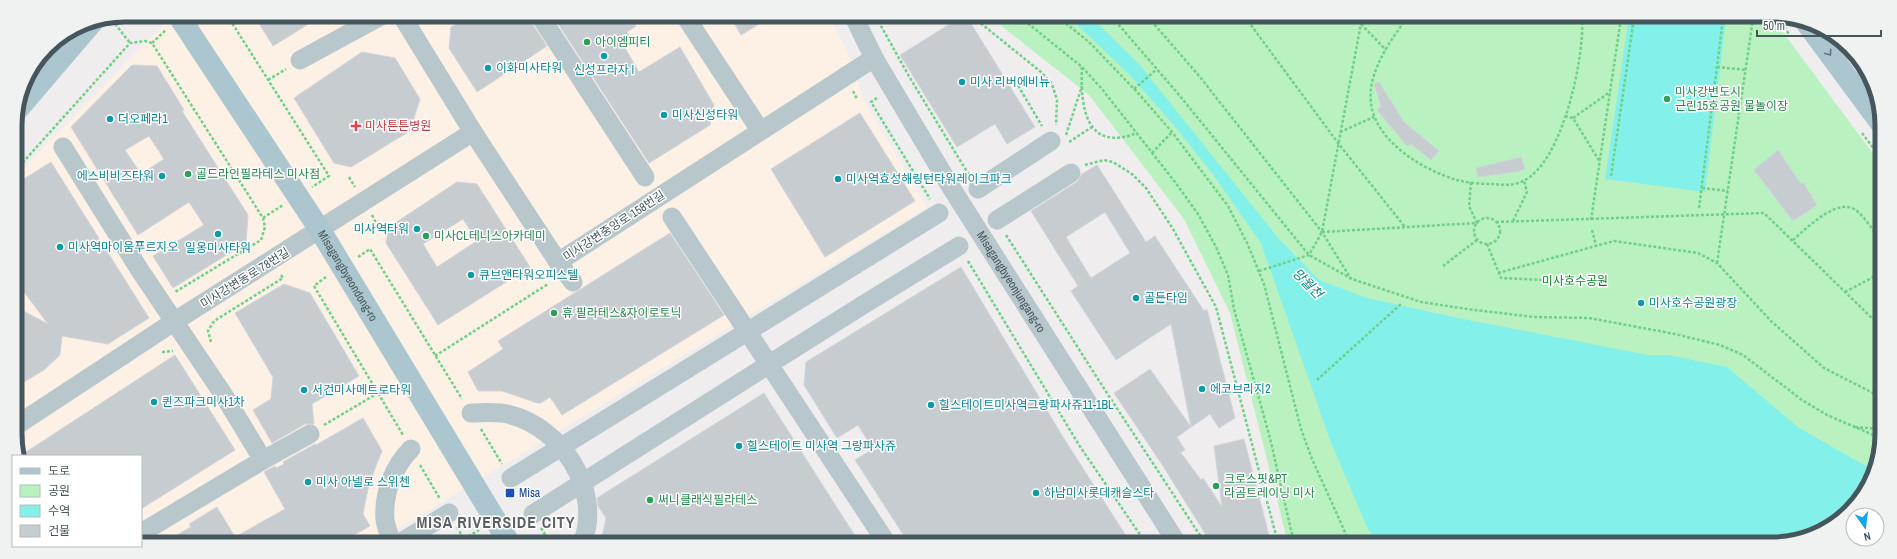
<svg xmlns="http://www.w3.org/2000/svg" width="1897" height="559" viewBox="0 0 1897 559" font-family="'Archivo Narrow','Noto Sans KR',sans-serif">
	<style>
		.commercial { fill: #fdf0e5 }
		.green { fill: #b9f1c0 }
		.water { fill: #83f0ea }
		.building { fill: #c7ccd1; stroke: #d1d6da; fill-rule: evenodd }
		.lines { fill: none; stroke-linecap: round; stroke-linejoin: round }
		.path { stroke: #6fd187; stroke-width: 2.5; stroke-dasharray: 3 2; stroke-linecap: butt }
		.minor { stroke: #b8c7cc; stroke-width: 19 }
		.major { stroke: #abc6ce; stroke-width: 22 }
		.oneway { stroke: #5e7378 }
		.leisure-dot { fill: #2e9e5b; stroke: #fff; stroke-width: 1.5 }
		.culture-dot { fill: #0f9aa8; stroke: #fff; stroke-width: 1.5 }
		.health-dot { fill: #e0444e; stroke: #fff; stroke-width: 1.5 }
		.transit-dot { fill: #1a4fb4; stroke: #fff; stroke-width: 1.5 }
		.labels { text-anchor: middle; stroke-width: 3; stroke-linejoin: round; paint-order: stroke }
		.leisure-label { font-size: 12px; fill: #27864d; stroke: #fff; text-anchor: start }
		.culture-label { font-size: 12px; fill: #0d838f; stroke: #fff; text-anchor: start }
		.health-label { font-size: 12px; fill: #be3a42; stroke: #fff; text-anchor: start }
		.street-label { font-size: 12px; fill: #45575c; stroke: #fff }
		.park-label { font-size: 12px; fill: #12812c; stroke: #fff }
		.transit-label { font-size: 12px; fill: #164399; stroke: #fff; text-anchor: start }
		.water-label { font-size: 13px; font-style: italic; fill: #098079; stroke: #fff }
		.district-label { font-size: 16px; font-weight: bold; letter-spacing: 1px; fill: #5a6063; stroke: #fff }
		.rim { fill: none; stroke: #45575c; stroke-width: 5 }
	</style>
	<rect width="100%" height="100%" fill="#f0edee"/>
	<path class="commercial" d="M173,15L829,17L850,57L864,101L927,207L378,541L141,540V456L17,455L16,176Z"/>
	<path class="green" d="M990,17L1773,19L1880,163L1878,462L1844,517L1814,536L1779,544L1288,543L1230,313L1184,219L1089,95Z"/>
	<g class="water">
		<path d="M1069,17H1091L1139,64L1278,238L1319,280L1367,298L1458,318L1648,355H1668L1727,367L1799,428L1873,470L1844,517L1814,536L1779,544L1377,543L1367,527L1330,440L1261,243L1212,173L1177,129L1128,73Z"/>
		<path d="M1629,18L1726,19L1705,192L1605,179Z"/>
	</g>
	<g class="building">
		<path d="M254,15H323L273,46Z"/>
		<path d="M470,16H529L531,22L547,46L477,92L449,48L451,27Z"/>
		<path d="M553,16H630L636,26L627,32L634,43L625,48L639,72L680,47L714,105L710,125L649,163Z"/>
		<path d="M730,16H772L741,35Z"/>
		<path d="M961,17H967L1035,127L1007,144L995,124L957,147L900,55Z"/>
		<path d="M362,52L395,58L420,99L410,131L351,167L334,163L294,98Z"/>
		<path d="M132,65L157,66L184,110L182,111L248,215L246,243L173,288L153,256L204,225L189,202L138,235L71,127ZM149,136L164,159L141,174L125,150Z"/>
		<path d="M1379,82L1404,122L1439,151L1431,160L1411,144L1407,146L1377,110L1381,106L1374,84Z"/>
		<path d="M860,113L915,201L825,257L771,169Z"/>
		<path d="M1778,150L1801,184L1803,182L1817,205L1793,221L1754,170Z"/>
		<path d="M1521,157L1525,169L1516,172L1478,177L1476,168Z"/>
		<path d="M51,162L149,318L108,344L62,336L60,355L44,370L17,386L16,307L48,324L16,281V184Z"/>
		<path d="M1097,165L1146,242L1155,236L1204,311L1207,309L1235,418L1219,428L1210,414L1177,437L1185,450L1178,454L1181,453L1201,480L1203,478L1222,507L1214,446L1244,439L1271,543H1211L1161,463L1114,393L1150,369L1191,427L1171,324L1116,360L1071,291L1078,286L1031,211L1077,182L1082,174ZM1105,212L1130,253L1091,278L1066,237Z"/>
		<path d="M457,182L477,184L530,267L438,325L386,243L389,227ZM463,219L477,241L437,267L423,244Z"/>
		<path d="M670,233L724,315L562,415L550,397L541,403H537L502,391H478L468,372L503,349L498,341Z"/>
		<path d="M961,267L1063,437L1130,542H908L855,460L873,449L858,425L837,438L804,385L806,362Z"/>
		<path d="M284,284L310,293L359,376L312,404L314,424H305L272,443L253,410L271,399L273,377L235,313Z"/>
		<path d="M175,355L235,450L141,509V456H20Z"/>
		<path d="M764,393L859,542L601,541L606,518L598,506L597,498Z"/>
		<path d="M363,418L382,451L369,484L363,514L370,526L343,541L168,540L191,527L189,524L217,507L235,537L285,509L264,472L275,466L276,468L284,464L283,462L315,444L316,445Z"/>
	</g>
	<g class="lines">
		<g class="path">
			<path d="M227,15L329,176L312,187"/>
			<path d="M832,17L837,25"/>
			<path d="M876,17L910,78L969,175"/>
			<path d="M973,17L1041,72L1052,84L1057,100L1056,125"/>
			<path d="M1020,17L1082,67L1102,89L1175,182L1198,214L1216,247L1228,275L1234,309L1270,438L1294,543"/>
			<path d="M1058,17L1089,42L1138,93L1172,132L1228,206L1248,245L1264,284L1301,429L1312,459L1350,543"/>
			<path d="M1112,17L1180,96L1309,255L1352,279L1421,302L1467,309L1534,317L1589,318L1675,334L1720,345L1743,355L1802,400L1827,415L1878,437"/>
			<path d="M1148,17L1200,77L1322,232L1351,279"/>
			<path d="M1245,17L1338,143L1405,227"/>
			<path d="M1407,18C1390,41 1367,73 1371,103C1375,141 1423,170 1457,180C1468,183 1482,184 1493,184C1503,185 1514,186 1523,181C1562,164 1585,57 1582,18"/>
			<path d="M1778,19L1789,34"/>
			<path d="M112,20L130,43"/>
			<path d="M1361,24L1386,50"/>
			<path d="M152,43L166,30"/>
			<path d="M1082,67C1080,107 1086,153 1137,133"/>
			<path d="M1717,67L1746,70"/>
			<path d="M1013,77L1042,126"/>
			<path d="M268,80L286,69"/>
			<path d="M1134,89L1157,69"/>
			<path d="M853,91L857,99"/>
			<path d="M877,98L871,102L930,199"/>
			<path d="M1565,116L1573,118L1600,162"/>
			<path d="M1573,118L1610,92"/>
			<path d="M1340,132L1374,117"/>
			<path d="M1862,133L1880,157"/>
			<path d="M1066,135L1082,86"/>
			<path d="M1069,142L1092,127"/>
			<path d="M1152,153L1172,132"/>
			<path d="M1085,165L1104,160L1113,162L1132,174L1146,188L1173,229L1216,307L1278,543"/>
			<path d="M16,170L130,43L145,41L152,43L263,218L265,227L261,240L175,292"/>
			<path d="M1611,176L1634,18"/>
			<path d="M349,177L355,187"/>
			<path d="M1702,188L1728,191"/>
			<path d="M1699,208L1723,19"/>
			<path d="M372,215L377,225"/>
			<circle cx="1487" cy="231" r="13"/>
			<path d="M263,218L283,205"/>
			<path d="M1591,220L1621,18"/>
			<path d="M1513,221L1527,192L1524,181"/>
			<path d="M1496,222L1764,213L1879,325"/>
			<path d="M1592,230L1596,245"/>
			<path d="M1322,232L1477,223L1469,206L1471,182"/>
			<path d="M1006,235L1105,390L1205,543"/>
			<path d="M1793,240C1807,228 1840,194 1858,212C1866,219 1873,230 1879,239"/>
			<path d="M1487,244L1501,278L1590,282"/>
			<path d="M358,257L370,249L462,399"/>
			<path d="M968,261L1079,445L1145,542"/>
			<path d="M1717,263L1753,19"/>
			<path d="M1443,266L1477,240"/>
			<path d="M1259,271L1309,255L1322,232L1362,18"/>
			<path d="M1498,273L1614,241L1698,253L1717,263L1771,321L1824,368L1879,396"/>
			<path d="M326,277L314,286L403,435"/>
			<path d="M1845,292L1879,274"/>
			<path d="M211,342L208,331L214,321L283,278L281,275"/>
			<path d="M162,352L173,351"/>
			<path d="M435,356L548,284"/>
			<path d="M1317,380L1402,303"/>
			<path d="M324,425L378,393"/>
			<path d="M1855,427L1878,429"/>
			<path d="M481,429L502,464"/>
			<path d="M420,465L440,499"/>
			<path d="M457,527L465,541"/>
			<path d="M541,528L549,541"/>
			<path d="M464,539L479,530"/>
		</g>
		<g class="minor">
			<path d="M402,16L473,132L558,262L874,58"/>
			<path d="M540,16L645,177"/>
			<path d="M685,16L760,130"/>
			<path id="s1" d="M854,17L874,58L952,189L1177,543"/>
			<path d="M300,60L381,16"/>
			<path d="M63,147L141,272L223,394L263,460L141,533"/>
			<path d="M978,189L1051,141"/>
			<path d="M672,217L886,542"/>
			<path d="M997,220L1071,173"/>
			<path d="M558,262L573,282"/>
			<path d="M471,413C483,413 498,411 511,415C561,428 602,489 583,541"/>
			<path d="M17,425L175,321L473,132"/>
			<path d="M263,460L310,434"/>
			<path d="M511,478L939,213"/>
			<path d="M533,514L858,308L959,246"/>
			<path d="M391,541C389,534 386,527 385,520C383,494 393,467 411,449"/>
			<path d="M403,541L449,513"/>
		</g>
		<g class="major">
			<path id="s2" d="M178,15L320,230L508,541"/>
			<path d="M1806,22L1880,122"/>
			<path d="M17,110L93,21"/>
		</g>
	</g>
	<defs><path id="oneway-chevron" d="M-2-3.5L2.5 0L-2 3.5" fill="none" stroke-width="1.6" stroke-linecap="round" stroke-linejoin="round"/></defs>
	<use class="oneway" href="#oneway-chevron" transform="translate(1829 53) rotate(54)"/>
	<g class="leisure-dot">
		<circle cx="587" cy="42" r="4"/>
		<circle cx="1667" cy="99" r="4"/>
		<circle cx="188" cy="174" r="4"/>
		<circle cx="426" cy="236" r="4"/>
		<circle cx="554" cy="313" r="4"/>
		<circle cx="1216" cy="486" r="4"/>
		<circle cx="650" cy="500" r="4"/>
	</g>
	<g class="culture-dot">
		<circle cx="604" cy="56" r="4"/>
		<circle cx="488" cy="68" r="4"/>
		<circle cx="962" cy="82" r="4"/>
		<circle cx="664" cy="115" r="4"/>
		<circle cx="110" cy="119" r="4"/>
		<circle cx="162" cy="176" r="4"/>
		<circle cx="838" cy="179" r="4"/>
		<circle cx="417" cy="229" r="4"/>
		<circle cx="218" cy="234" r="4"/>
		<circle cx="60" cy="247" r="4"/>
		<circle cx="471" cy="275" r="4"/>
		<circle cx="1136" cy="298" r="4"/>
		<circle cx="1641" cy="303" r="4"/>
		<circle cx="1202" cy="389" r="4"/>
		<circle cx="304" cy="390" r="4"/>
		<circle cx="154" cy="402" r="4"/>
		<circle cx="931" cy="405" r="4"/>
		<circle cx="739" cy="446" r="4"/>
		<circle cx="308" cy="482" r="4"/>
		<circle cx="1036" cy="493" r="4"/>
	</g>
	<path class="health-dot" d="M354 120h4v4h4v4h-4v4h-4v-4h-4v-4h4z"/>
	<rect class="transit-dot" x="505" y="488" width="10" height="10" rx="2"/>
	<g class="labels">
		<g class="leisure-label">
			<text x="595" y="46">아이엠피티</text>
			<text x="1675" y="96">미사강변도시<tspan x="1675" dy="14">근린15호공원 물놀이장</tspan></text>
			<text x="196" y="178">골드라인필라테스 미사점</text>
			<text x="434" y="240">미사CL테니스아카데미</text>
			<text x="562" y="317">휴 필라테스&amp;자이로토닉</text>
			<text x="1224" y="483">크로스핏&amp;PT<tspan x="1224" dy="14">라곰트레이닝 미사</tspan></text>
			<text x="658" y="504">써니클래식필라테스</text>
		</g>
		<g class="culture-label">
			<text x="496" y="72">이화미사타워</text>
			<text x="604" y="74" text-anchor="middle">신성프라자 I</text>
			<text x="970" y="86">미사 리버에비뉴</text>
			<text x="672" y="119">미사신성타워</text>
			<text x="118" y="123">더오페라1</text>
			<text x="154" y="180" text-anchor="end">에스비비즈타워</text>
			<text x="846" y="183">미사역효성해링턴타워레이크파크</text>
			<text x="409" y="233" text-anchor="end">미사역타워</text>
			<text x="68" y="251">미사역마이움푸르지오</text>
			<text x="218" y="252" text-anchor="middle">일옹미사타워</text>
			<text x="479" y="279">큐브앤타워오피스텔</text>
			<text x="1144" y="302">골든타임</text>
			<text x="1649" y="307">미사호수공원광장</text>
			<text x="1210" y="393">에코브리지2</text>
			<text x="312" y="394">서건미사메트로타워</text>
			<text x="162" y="406">퀸즈파크미사1차</text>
			<text x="939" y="409">힐스테이트미사역그랑파사쥬11-1BL</text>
			<text x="747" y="450">힐스테이트 미사역 그랑파사쥬</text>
			<text x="316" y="486">미사 아넬로 스위첸</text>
			<text x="1044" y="497">하남미사롯데캐슬스타</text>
		</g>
		<g class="health-label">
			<text x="365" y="130">미사튼튼병원</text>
		</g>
		<g class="street-label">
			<text transform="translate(614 226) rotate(-33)" y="4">미사강변중앙로 158번길</text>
			<text dy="4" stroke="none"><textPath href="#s2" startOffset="311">Misagangbyeondong-ro</textPath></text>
			<text transform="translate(245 278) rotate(-32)" y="4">미사강변동로 78번길</text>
			<text dy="4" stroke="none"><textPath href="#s1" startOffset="308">Misagangbyeonjungang-ro</textPath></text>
		</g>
		<g class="park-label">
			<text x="1575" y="285">미사호수공원</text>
		</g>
		<g class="transit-label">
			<text x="519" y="497">Misa</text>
		</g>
		<g class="water-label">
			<text transform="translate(1308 283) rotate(45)" y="5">망월천</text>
		</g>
		<g class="district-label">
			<text x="496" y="528">MISA RIVERSIDE CITY</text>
		</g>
	</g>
	<path d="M0 0H1897V559H0ZM125 22H1772A103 103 0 0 1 1875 125V434A103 103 0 0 1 1772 537H125A103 103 0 0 1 22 434V125A103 103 0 0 1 125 22Z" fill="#f0f2f2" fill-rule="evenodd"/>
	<path class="rim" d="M125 22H1772A103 103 0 0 1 1875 125V434A103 103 0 0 1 1772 537H125A103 103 0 0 1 22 434V125A103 103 0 0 1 125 22Z"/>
	<rect x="12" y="455" width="130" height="92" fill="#ffffff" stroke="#b5bcbe"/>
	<rect x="20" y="468" width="20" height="6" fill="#abc6ce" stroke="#b5bcbe"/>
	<text x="48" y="475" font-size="12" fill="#45575c">도로</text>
	<rect x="20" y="485" width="20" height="12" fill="#b9f1c0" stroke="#b5bcbe"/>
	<text x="48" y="495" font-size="12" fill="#45575c">공원</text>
	<rect x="20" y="505" width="20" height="12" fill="#83f0ea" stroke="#b5bcbe"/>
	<text x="48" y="515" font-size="12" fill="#45575c">수역</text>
	<rect x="20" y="525" width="20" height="12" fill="#c7ccd1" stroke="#b5bcbe"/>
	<text x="48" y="535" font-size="12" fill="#45575c">건물</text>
	<g transform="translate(1865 527) rotate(166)"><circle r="19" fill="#ffffff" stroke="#b5bcbe"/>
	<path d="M0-3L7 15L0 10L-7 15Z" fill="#0fa8e8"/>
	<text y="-6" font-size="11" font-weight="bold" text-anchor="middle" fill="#45575c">N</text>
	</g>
	<path d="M1757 30v6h124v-6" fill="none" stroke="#45575c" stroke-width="2"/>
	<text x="1763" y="30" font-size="12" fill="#45575c" stroke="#ffffff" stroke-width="3" paint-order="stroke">50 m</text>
</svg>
